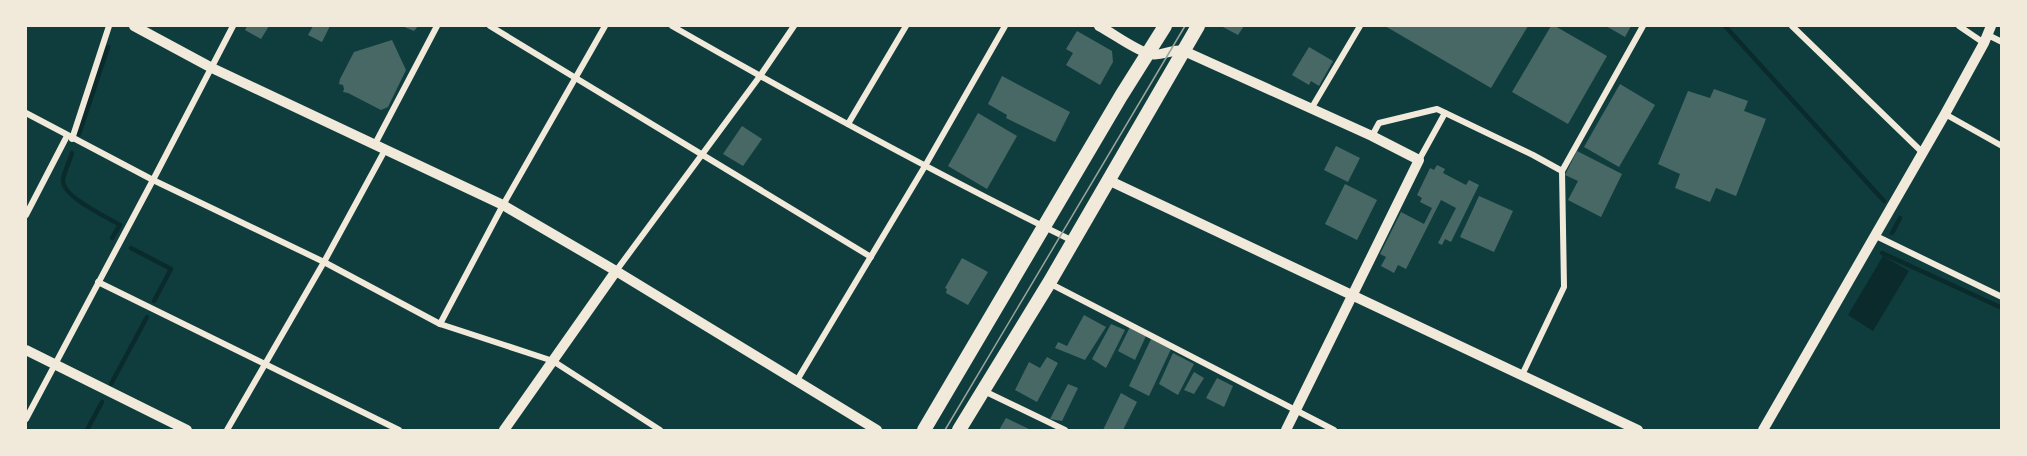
<svg xmlns="http://www.w3.org/2000/svg" width="2027" height="456" viewBox="0 0 2027 456" font-family="'IBM Plex Sans',sans-serif">
	<style>
		.water { fill: #0a2a2b }
		.lines { fill: none; stroke-linecap: round; stroke-linejoin: round }
		.stream { stroke: #0a2a2b; stroke-width: 4.5 }
		.building { fill: #486865 }
		.minor { stroke: #f1e9da; stroke-width: 6 }
		.tertiary { stroke: #f1e9da; stroke-width: 10 }
		.primary { stroke: #f1e9da; stroke-width: 14 }
		.tram { stroke: #97a49c; stroke-width: 1.5 }
	</style>
	<rect width="100%" height="100%" fill="#0f3d3e"/>
	<path class="water" d="M1883,256L1909,271L1873,331L1848,315Z"/>
	<g class="lines">
		<g class="stream">
			<path d="M1725,26L1884,201"/>
			<path d="M79,134L108,47"/>
			<path d="M72,153C70,161 64,171 63,180C62,197 107,217 120,225L112,238"/>
			<path d="M1892,233L1900,218"/>
			<path d="M131,248L171,269L154,301"/>
			<path d="M1882,253L2002,308"/>
			<path d="M111,384L147,317"/>
			<path d="M87,430L102,402"/>
		</g>
	</g>
	<g class="building">
		<path d="M247,26H269L261,39L245,30Z"/>
		<path d="M313,26H330L322,42L308,35Z"/>
		<path d="M402,26H418L414,31Z"/>
		<path d="M1221,26H1244L1238,35Z"/>
		<path d="M1385,26H1528L1491,88Z"/>
		<path d="M1551,26H1555L1607,56L1568,124L1512,92Z"/>
		<path d="M1606,26H1631L1625,37Z"/>
		<path d="M1077,31L1112,51L1113,62L1100,85L1066,65L1073,53L1066,49Z"/>
		<path d="M392,40L406,70L388,107L381,110L348,93L343,92L344,89L343,85L339,84L340,79L354,52Z"/>
		<path d="M1309,47L1333,61L1319,86L1311,81L1309,85L1292,75Z"/>
		<path d="M1002,76L1070,112L1055,142L1006,118L1007,115L988,104Z"/>
		<path d="M1620,84L1655,105L1619,167L1584,147Z"/>
		<path d="M1714,89L1748,101L1744,111L1766,119L1736,196L1716,188L1710,202L1675,188L1680,174L1658,164L1688,91L1710,98Z"/>
		<path d="M978,113L1017,136L987,189L948,166Z"/>
		<path d="M742,126L762,139L743,166L723,154Z"/>
		<path d="M1336,146L1360,158L1348,182L1324,170Z"/>
		<path d="M1577,151L1622,174L1601,217L1568,200L1578,181L1565,175Z"/>
		<path d="M1437,165L1445,169L1443,173L1466,185L1469,180L1479,185L1451,242L1445,239L1442,245L1438,243L1456,208L1441,200L1406,269L1398,265L1394,273L1381,266L1386,257L1380,254L1401,212L1424,224L1432,208L1420,202L1422,198L1417,195L1430,168L1434,170Z"/>
		<path d="M1345,184L1377,200L1357,240L1325,224Z"/>
		<path d="M1479,196L1513,211L1494,252L1460,237Z"/>
		<path d="M962,258L988,272L968,305L946,293L947,289L945,288Z"/>
		<path d="M1084,315L1106,327L1085,360L1055,348L1058,342L1067,346Z"/>
		<path d="M1111,324L1125,330L1106,368L1092,359Z"/>
		<path d="M1130,327L1146,336L1135,360L1118,351Z"/>
		<path d="M1151,339L1171,349L1149,396L1129,386Z"/>
		<path d="M1173,353L1194,364L1178,395L1159,384Z"/>
		<path d="M1047,357L1058,363L1037,402L1015,390L1029,362L1040,368Z"/>
		<path d="M1194,372L1204,378L1194,394L1184,390Z"/>
		<path d="M1217,378L1233,386L1224,407L1206,398Z"/>
		<path d="M1068,384L1078,388L1062,421L1050,419Z"/>
		<path d="M1121,393L1137,402L1123,430H1103Z"/>
		<path d="M1006,418L1031,430H999Z"/>
	</g>
	<g class="lines">
		<g class="minor">
			<path d="M490,26L871,257"/>
			<path d="M672,26C803,101 936,174 1073,241"/>
			<path d="M1792,26L1923,153"/>
			<path d="M1959,26L1984,43"/>
			<path d="M1988,35L2002,42"/>
			<path d="M1311,109L1360,26"/>
			<path d="M26,113L153,180L324,262L440,324L553,361L660,430"/>
			<path d="M1945,114L2002,146"/>
			<path d="M848,124L906,26"/>
			<path d="M1372,136L1379,123L1437,109L1533,155L1562,171"/>
			<path d="M72,139L109,26"/>
			<path d="M375,144L437,26"/>
			<path d="M1419,160L1445,113"/>
			<path d="M26,215L67,136"/>
			<path d="M1876,236L2002,297"/>
			<path d="M616,271L760,76L794,26"/>
			<path d="M98,282L399,430"/>
			<path d="M1049,283L1334,430"/>
			<path d="M440,324L503,205L605,26"/>
			<path d="M1522,375L1564,287L1562,171L1643,26"/>
			<path d="M796,382L925,166L1005,26"/>
			<path d="M984,391L1065,430"/>
			<path d="M26,419L153,180L233,26"/>
			<path d="M227,430L324,262L385,150"/>
		</g>
		<g class="tertiary">
			<path d="M134,26L212,68L503,205L616,271L877,430"/>
			<path d="M1099,26C1114,34 1135,50 1150,54C1162,57 1172,48 1184,51L1372,136L1419,160L1286,430"/>
			<path d="M1108,180L1638,430"/>
			<path d="M26,350L187,430"/>
			<path d="M504,430L616,271"/>
			<path d="M1763,430L1945,114L1984,43L1991,26"/>
		</g>
		<g class="primary">
			<path d="M924,430L1121,96L1165,26"/>
			<path d="M959,430L1049,283L1198,26"/>
		</g>
		<path class="tram" d="M945,430L1185,26"/>
	</g>
	<rect width="2027" height="456" fill="none" stroke="#f1e9da" stroke-width="54"/>
</svg>
